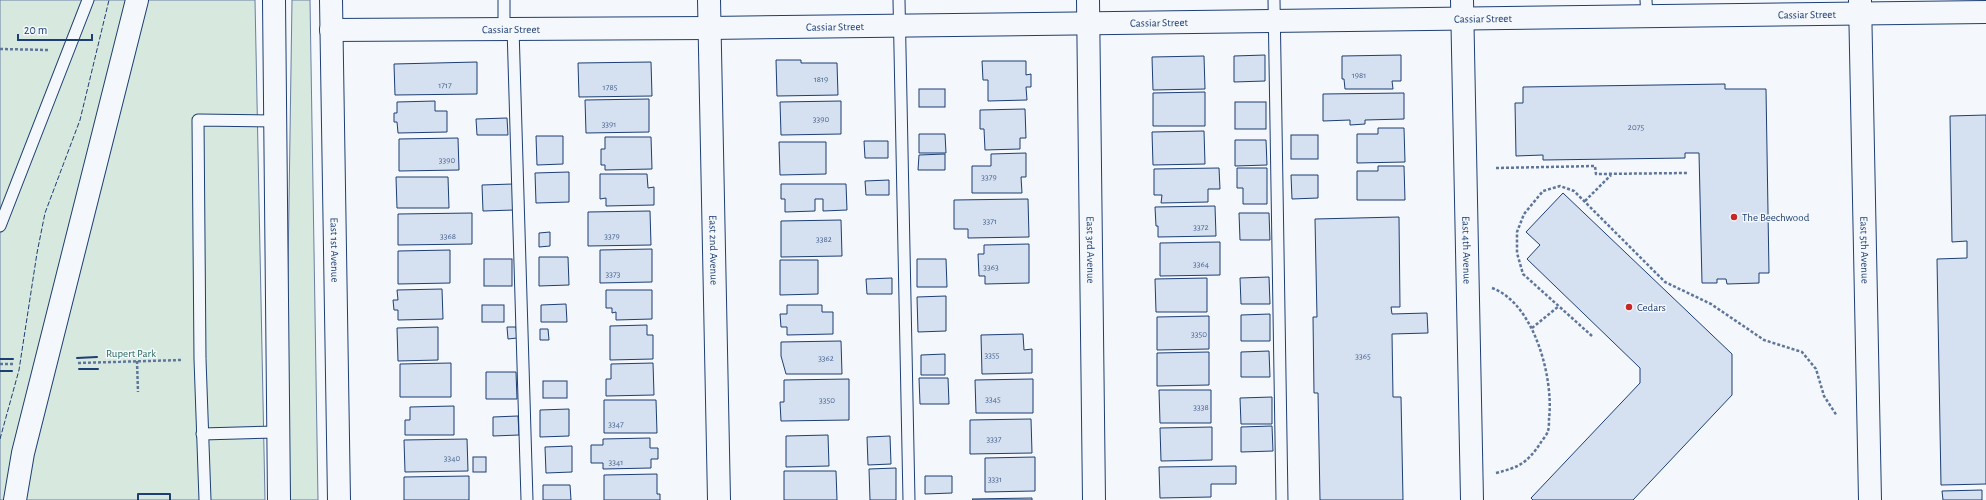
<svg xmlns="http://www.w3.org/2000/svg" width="1986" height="500" viewBox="0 0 1986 500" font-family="'Alegreya Sans',sans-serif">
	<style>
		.green { fill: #d7e8df; stroke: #687fa3 }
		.building { fill: #d5e0f0; stroke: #1d3f73 }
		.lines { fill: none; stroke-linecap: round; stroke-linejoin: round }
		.service-casing { stroke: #1d3f73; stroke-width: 13 }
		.minor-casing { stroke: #1d3f73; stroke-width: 24 }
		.secondary-casing { stroke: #1d3f73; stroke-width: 24 }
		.motorway-casing { stroke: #1d3f73; stroke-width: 24 }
		.path { stroke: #5e769c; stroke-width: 2.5; stroke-dasharray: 3 2; stroke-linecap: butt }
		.service { stroke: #f4f7fb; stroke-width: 11 }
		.minor { stroke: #f4f7fb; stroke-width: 22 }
		.secondary { stroke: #f4f7fb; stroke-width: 22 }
		.motorway { stroke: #f4f7fb; stroke-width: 22 }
		.fence { stroke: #1d3f73; stroke-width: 1; stroke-dasharray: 5 2; stroke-linecap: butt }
		.wall { stroke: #1d3f73; stroke-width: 2 }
		.poi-dot { fill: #c62828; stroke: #f4f7fb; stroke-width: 1.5 }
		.labels { text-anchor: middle; stroke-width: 3; stroke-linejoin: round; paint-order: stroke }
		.number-label { font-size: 9px; fill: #4b6792 }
		.street-label { font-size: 11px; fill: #1d3f73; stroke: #f4f7fb }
		.poi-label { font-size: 11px; fill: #1d3f73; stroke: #f4f7fb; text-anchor: start }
		.park-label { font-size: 11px; fill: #2c6c60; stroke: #f4f7fb }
	</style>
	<rect width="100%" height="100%" fill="#f4f7fb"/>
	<g class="green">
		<path d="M0,0H255L265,500H0Z"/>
		<path d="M292,0H310L318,500H290L287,338Z"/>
	</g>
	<g class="building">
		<path d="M1265,55V81L1234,82V56Z"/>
		<path d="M1401,55V81H1392L1393,89H1345L1344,79H1342V56Z"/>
		<path d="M1204,56L1205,89L1153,90L1152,57Z"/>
		<path d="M776,60H801V63H837L838,95L777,96Z"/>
		<path d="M982,61H1026V75L1031,74V87H1026L1027,100L988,101V80H983Z"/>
		<path d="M477,62V94L395,95L394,64Z"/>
		<path d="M651,62L652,96L579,97L578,63Z"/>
		<path d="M1725,84V89H1766L1769,273H1759V283L1727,284L1726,279H1717V283H1702L1699,153H1685V158L1543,160V155L1516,156L1515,103H1523V87Z"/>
		<rect x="919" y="89" width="26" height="18"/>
		<path d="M1205,92V126H1153V93Z"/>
		<path d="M1404,93V119L1365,120V124L1350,125V120L1323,121V94Z"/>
		<path d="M649,99V132L586,133L585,100Z"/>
		<path d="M435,101V111H447V132L398,133L397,122H394V113H397V102Z"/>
		<path d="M841,101V134L781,135L780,102Z"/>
		<rect x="1235" y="102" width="31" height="27"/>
		<path d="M1025,109L1026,138H1020V149L985,150L984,129H980V110Z"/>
		<path d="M1986,115V484L1941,485L1937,259L1967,258V241L1952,242L1950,116Z"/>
		<path d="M507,118L508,135H477L476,119Z"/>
		<path d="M1378,128H1404L1405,162L1357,163V134H1378Z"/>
		<path d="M1204,131L1205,164L1153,165L1152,132Z"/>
		<path d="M919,134H945L946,153H919Z"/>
		<rect x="1291" y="135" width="27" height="24"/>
		<path d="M536,136H563V164L537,165Z"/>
		<path d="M605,137H651L652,169L605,170V165H601V149H605Z"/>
		<path d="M458,138L459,170L399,171V139Z"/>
		<path d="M1235,140H1266L1267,165L1235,166Z"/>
		<path d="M864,141H888V158H865Z"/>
		<path d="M779,142H826V174L780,175Z"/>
		<path d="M1026,153V177H1021L1022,193H972V166H991V154Z"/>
		<path d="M945,154V170H918L919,155Z"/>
		<path d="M1378,166H1404L1405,200H1357V171H1378Z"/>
		<path d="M1219,168L1220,189H1208V202L1161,203L1162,195H1154V169Z"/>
		<path d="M1237,168H1267V204H1243V188H1237Z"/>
		<path d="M569,172V202L536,203L535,173Z"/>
		<path d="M600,174H647L648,188L654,187V205L606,206V198L600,199Z"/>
		<path d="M1291,175H1318V198L1292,199Z"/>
		<path d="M396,177H448L449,208H397Z"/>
		<path d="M889,180V195H866L865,181Z"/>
		<path d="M513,184L514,210L483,211L482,185Z"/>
		<path d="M781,184H846L847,210L823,211V199H815V211L785,212V199H781Z"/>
		<path d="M1563,193L1732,354V395L1633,500H1533L1531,498L1640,383V368L1527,259L1540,245L1526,232Z"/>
		<path d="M1028,199L1029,237L968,238V229H954V200Z"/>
		<path d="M1215,206L1216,236L1158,237V226H1156L1155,207Z"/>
		<path d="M650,211L651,245L588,246V212Z"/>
		<path d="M472,213V244L398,245V214Z"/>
		<path d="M1239,213H1269L1270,240H1240Z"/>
		<path d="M1399,217L1400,307H1391L1392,314L1427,313L1428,333L1392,334L1393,397H1401L1403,500H1320L1318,393H1314L1313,317H1317L1315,219Z"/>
		<path d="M841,220L842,256L781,257V221Z"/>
		<path d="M550,232V246L539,247V233Z"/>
		<path d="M1220,242V275L1160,276V243Z"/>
		<path d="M1029,244V283L985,284V276H979L978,254H984V245Z"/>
		<path d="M652,249V282L600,283V250Z"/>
		<path d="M450,250V283L398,284V251Z"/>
		<path d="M539,257H568L569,285L539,286Z"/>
		<rect x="484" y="259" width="28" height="27"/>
		<path d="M917,259H946L947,287H917Z"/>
		<path d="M780,260H818V294L780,295Z"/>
		<path d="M1269,277L1270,304H1241L1240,278Z"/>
		<path d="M892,278V294H867L866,279Z"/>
		<path d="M1207,278V312H1156L1155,279Z"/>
		<path d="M442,289L443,319L398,320V310H394L393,300H398L397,290Z"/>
		<path d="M606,290H652V319L616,320V312L612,313V308H606Z"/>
		<path d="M946,296V331L918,332L917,297Z"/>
		<path d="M566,304L567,322H541V305Z"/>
		<rect x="482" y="305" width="22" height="17"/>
		<path d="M787,305H822V312H833V334L787,335V327H781L780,314H787Z"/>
		<path d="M1270,314V341H1241V315Z"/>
		<path d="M1209,316V349L1157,350V317Z"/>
		<path d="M647,325V335H653V359L610,360V326Z"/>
		<path d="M438,327V360L398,361L397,328Z"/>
		<path d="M507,327H516L517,338L508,339Z"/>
		<path d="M540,329H548L549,340H540Z"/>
		<path d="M1023,334L1024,350L1032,349V373L982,374L981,335Z"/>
		<path d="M841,341L842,374H786L781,356V342Z"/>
		<path d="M1269,351L1270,377H1241V352Z"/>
		<path d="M1209,352V385L1157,386V353Z"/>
		<path d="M945,354V375H921V355Z"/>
		<path d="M451,363V397H400V364Z"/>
		<path d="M653,363L654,395L606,396V379H611V364Z"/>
		<path d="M486,372H516L517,399H486Z"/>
		<path d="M919,378H948L949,404H920Z"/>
		<path d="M849,379V420L781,421L780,402H784V380Z"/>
		<path d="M1033,379V413H976L975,380Z"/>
		<rect x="543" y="381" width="24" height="17"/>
		<path d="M1159,390H1211V423H1160Z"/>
		<path d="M1272,397V424H1241L1240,398Z"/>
		<path d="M604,400H656L657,433H604Z"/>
		<path d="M454,406V435H405V420H410V407Z"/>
		<path d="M569,409V436L540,437V410Z"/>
		<path d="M518,416L519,435L493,436V417Z"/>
		<path d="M1031,419L1032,453L970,454V420Z"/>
		<path d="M1272,426L1273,451L1241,452V427Z"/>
		<path d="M1212,427V460L1161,461L1160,428Z"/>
		<path d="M828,435L829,466L786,467V436Z"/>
		<path d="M890,436L891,464L868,465L867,437Z"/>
		<path d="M650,438V448H658V459H651V468L603,469V463H591V445H603V439Z"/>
		<path d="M467,439L468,471L405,472L404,440Z"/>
		<path d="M572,446V472L546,473L545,447Z"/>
		<rect x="473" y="457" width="13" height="15"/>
		<path d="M1035,457V491L985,492V458Z"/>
		<path d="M1236,466V484H1211V497L1160,498L1159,467Z"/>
		<path d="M896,468V500H870L869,469Z"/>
		<path d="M784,471H836L837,500H784Z"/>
		<path d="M657,474V494H660V500H604V475Z"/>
		<path d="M469,476V500H404V477Z"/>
		<path d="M925,476H952V493L925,494Z"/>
		<path d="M543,485H570L571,500H543Z"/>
		<path d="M1982,490V500H1943L1942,491Z"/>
		<path d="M1032,498V500H973L972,499Z"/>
	</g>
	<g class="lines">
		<g class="service-casing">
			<g id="service">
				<path d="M504,0V28"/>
				<path d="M899,0L909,500"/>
				<path d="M1274,0L1282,500"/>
				<path d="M1646,0L1647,17"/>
				<path d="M513,28L527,500"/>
				<path d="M0,226L88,0"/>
				<path d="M202,434L277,432"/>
				<path d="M205,500L200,359L198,120L276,121"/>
			</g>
		</g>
		<g class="minor-casing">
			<g id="minor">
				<path id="s1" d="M709,0L719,500"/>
				<path id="s2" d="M1088,0L1094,500"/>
				<path id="s3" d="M1462,0L1472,500"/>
				<path id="s4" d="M1860,0L1870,500"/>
				<path id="s5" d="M331,30L709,28L1986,12"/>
			</g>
		</g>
		<g class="secondary-casing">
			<g id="secondary">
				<path d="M274,0L279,500"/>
				<path id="s6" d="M331,0L339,500"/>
			</g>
		</g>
		<g class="motorway-casing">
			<path id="motorway" d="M15,500L23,453L137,0"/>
		</g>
		<g class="path">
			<path d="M0,49L49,50"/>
			<path d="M1496,168L1595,166L1596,174L1687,173"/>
			<path d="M1585,201L1611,175"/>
			<path d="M1492,288C1534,303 1554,378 1549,419C1549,423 1549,428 1548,431C1547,435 1542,440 1540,444C1526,464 1519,467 1496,473"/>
			<path d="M1532,328L1559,306"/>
			<path d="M1592,336L1523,274L1517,253V232L1524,214L1543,191L1560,186L1574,191L1665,282L1711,304L1764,340L1802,352L1816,369L1824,396L1837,416"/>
			<path d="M137,361L138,392"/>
			<path d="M78,363L182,360"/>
			<path d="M0,364H13"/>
		</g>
		<use href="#service" class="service"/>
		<use href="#minor" class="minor"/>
		<use href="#secondary" class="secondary"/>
		<use href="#motorway" class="motorway"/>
		<path class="fence" d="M0,439L19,370L37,253L45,213L80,120L109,0"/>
		<g class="wall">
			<path d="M77,358L97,357"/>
			<path d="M0,359H13"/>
			<path d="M79,369H98"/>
			<path d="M0,371H12"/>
			<path d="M138,500V494H170V500"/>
		</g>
	</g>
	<g class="poi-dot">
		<circle cx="1734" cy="217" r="4"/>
		<circle cx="1629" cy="307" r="4"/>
	</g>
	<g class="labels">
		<g class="number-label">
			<text x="1359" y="78">1981</text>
			<text x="821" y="82">1819</text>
			<text x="445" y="88">1717</text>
			<text x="610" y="90">1785</text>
			<text x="821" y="122">3390</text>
			<text x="609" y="127">3391</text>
			<text x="1636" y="130">2075</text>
			<text x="447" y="163">3390</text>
			<text x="989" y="180">3379</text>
			<text x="990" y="224">3371</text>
			<text x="1201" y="230">3372</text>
			<text x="448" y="239">3368</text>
			<text x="612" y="239">3379</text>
			<text x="824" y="242">3382</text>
			<text x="1201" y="267">3364</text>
			<text x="991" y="270">3363</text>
			<text x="613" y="277">3373</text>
			<text x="1199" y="337">3350</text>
			<text x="992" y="358">3355</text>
			<text x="1363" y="359">3365</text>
			<text x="826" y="361">3362</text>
			<text x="993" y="402">3345</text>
			<text x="827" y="403">3350</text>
			<text x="1201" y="410">3338</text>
			<text x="616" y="427">3347</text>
			<text x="994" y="442">3337</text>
			<text x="452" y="461">3340</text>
			<text x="616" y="465">3341</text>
			<text x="995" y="482">3331</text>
		</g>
		<g class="street-label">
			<text dy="4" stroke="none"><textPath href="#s5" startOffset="1476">Cassiar Street</textPath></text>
			<text dy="4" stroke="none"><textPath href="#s5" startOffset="1152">Cassiar Street</textPath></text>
			<text dy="4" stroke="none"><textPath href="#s5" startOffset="828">Cassiar Street</textPath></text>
			<text dy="4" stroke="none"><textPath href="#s5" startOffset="504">Cassiar Street</textPath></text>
			<text dy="4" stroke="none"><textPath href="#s5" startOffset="180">Cassiar Street</textPath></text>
			<text dy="4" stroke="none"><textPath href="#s6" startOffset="250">East 1st Avenue</textPath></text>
			<text dy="4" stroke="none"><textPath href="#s1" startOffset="250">East 2nd Avenue</textPath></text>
			<text dy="4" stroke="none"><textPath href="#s2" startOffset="250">East 3rd Avenue</textPath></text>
			<text dy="4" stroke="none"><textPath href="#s3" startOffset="250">East 4th Avenue</textPath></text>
			<text dy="4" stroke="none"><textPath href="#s4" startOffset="250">East 5th Avenue</textPath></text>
		</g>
		<g class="poi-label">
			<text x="1742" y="221">The Beechwood</text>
			<text x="1637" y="311">Cedars</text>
		</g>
		<g class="park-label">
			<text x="131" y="357">Rupert Park</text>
		</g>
	</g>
	<path d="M18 34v6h74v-6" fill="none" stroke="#1d3f73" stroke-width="2"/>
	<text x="24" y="34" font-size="12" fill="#1d3f73" stroke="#f4f7fb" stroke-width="3" paint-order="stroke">20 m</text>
</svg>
